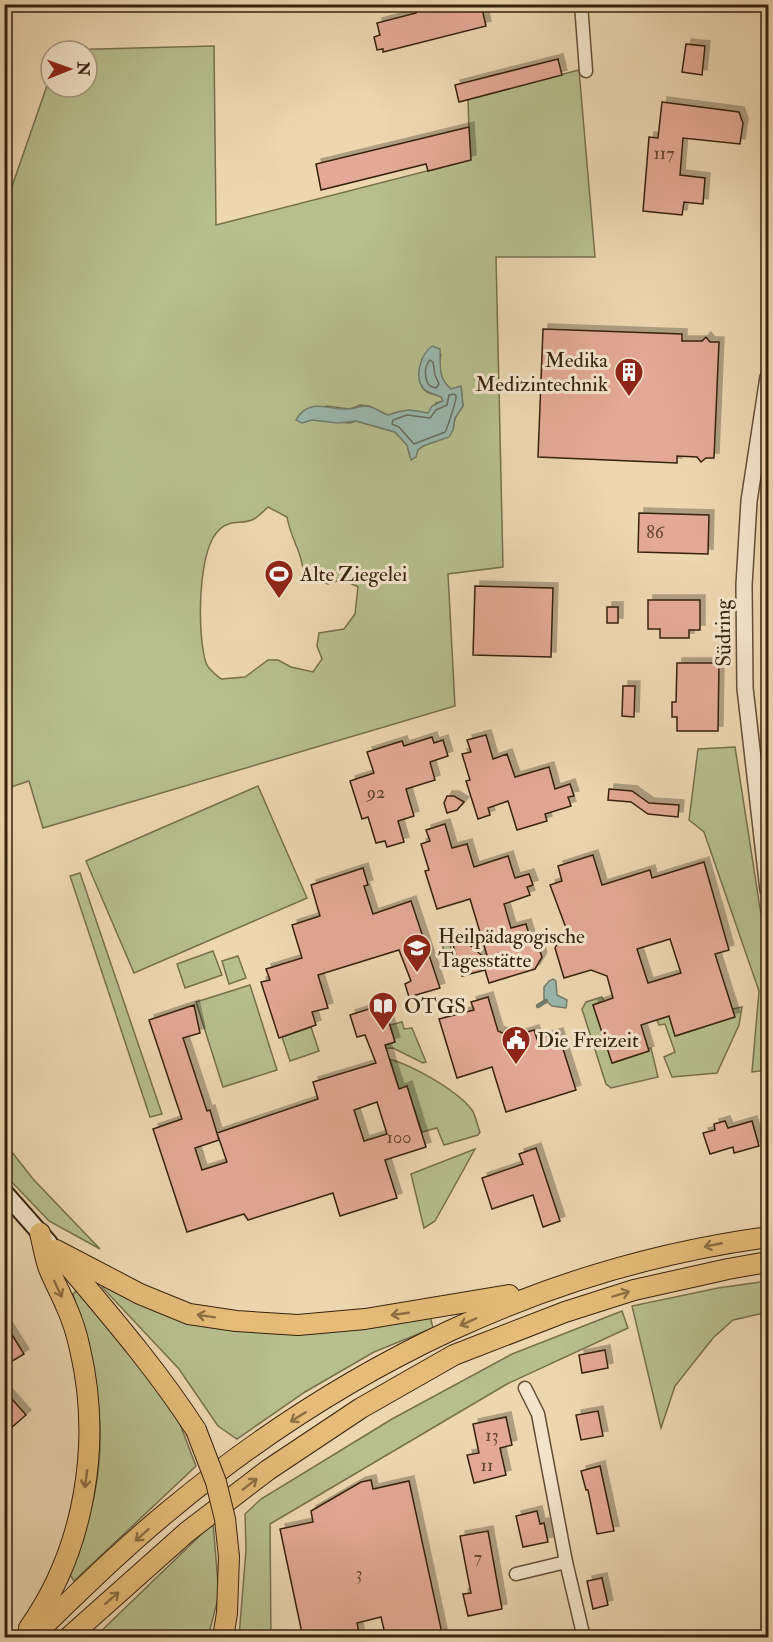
<svg xmlns="http://www.w3.org/2000/svg" width="773" height="1642" viewBox="0 0 773 1642" font-family="'IM FELL Double Pica',serif">
	<style>
		.green { fill: #b6bf8d; stroke: #76704d; stroke-width: 1.5; fill-rule: evenodd }
		.water { fill: #9ab8b0; stroke: #727c6f; stroke-width: 1.5 }
		.lines { fill: none; stroke-linecap: round; stroke-linejoin: round }
		.shore { stroke: #686d5e; stroke-width: 1.5 }
		.stream { stroke: #727c6f; stroke-width: 4.5 }
		.building { fill: #e4a996; stroke: #36220d; stroke-width: 1.5; fill-rule: evenodd; filter: url(#shadow) }
		.minor-casing { stroke: #644f36; stroke-width: 15 }
		.tertiary-casing { stroke: #644f36; stroke-width: 18 }
		.secondary-casing { stroke: #36220d; stroke-width: 20 }
		.trunk-casing { stroke: #36220d; stroke-width: 22 }
		.minor { stroke: #f3e5cc; stroke-width: 12 }
		.tertiary { stroke: #f3e5cc; stroke-width: 15 }
		.secondary { stroke: #f3e5cc; stroke-width: 16 }
		.trunk { stroke: #e6bc78; stroke-width: 20 }
		.trunk-bridge-casing { stroke: #36220d; stroke-width: 22; stroke-linecap: butt }
		.trunk-bridge { stroke: #e6bc78; stroke-width: 20 }
		.oneway { stroke: #8e6f42 }
		.labels { text-anchor: middle; stroke-width: 6; stroke-linejoin: round; paint-order: stroke }
		.number-label { font-size: 18px; fill: #62442f }
		.poi-label { font-size: 21px; fill: #36220d; stroke: #f3e5cc; text-anchor: start }
		.street-label { font-size: 21px; fill: #36220d; stroke: #f3e5cc }
	</style>
	<defs>
		<filter id="shadow"><feDropShadow dx="5" dy="-5" stdDeviation="0" flood-color="#0004"/></filter>
	</defs>
	<rect width="100%" height="100%" fill="#edd7b1"/>
	<filter id="stains"><feTurbulence type="fractalNoise" baseFrequency=".00333" numOctaves="4"/><feColorMatrix values="0 0 0 0 .2 0 0 0 0 .09 0 0 0 0 .02 0 0 0 .5 -.17"/></filter>
	<radialGradient id="worn" r=".72"><stop offset=".6" stop-color="#630" stop-opacity="0"/><stop offset="1" stop-color="#630" stop-opacity=".3"/></radialGradient>
	<g class="green">
		<path d="M214,46L216,225L470,160L468,99L579,70L595,257H496L503,567L448,574L455,706L43,828L29,781L5,789L4,199L8,198L51,74V87H87V51L59,50ZM441,355C437,367 441,381 451,389L461,387L463,406L455,418L453,430L449,436L423,446L410,456L407,445L395,432L356,421L350,423L312,420L326,406L350,409L360,405L369,406L388,415C405,409 409,409 428,414L436,403L443,401L441,397C437,395 431,394 427,392C416,386 420,369 422,359ZM268,507L287,517C289,529 293,538 298,550C302,560 302,569 307,578L328,584L342,579L358,587L355,614L344,629L319,633L317,646L322,659L313,672L291,667L278,660H268L245,677L221,679C216,675 208,669 206,663C197,635 197,549 220,529C230,519 243,525 254,519C259,516 264,511 268,507Z"/>
		<path d="M735,747L760,908L768,949V1070L752,1072L759,991L704,832L689,820L698,749Z"/>
		<path d="M258,786L307,898L134,973L86,861Z"/>
		<path d="M80,873L162,1114L150,1117L70,876Z"/>
		<path d="M448,938L454,959L451,961L447,960L442,944L443,939Z"/>
		<path d="M213,951L222,975L185,988L177,964Z"/>
		<path d="M238,956L246,978L229,984L222,961Z"/>
		<path d="M250,985L277,1070L223,1087L196,1002Z"/>
		<path d="M602,997L604,1001L593,1005L613,1063L649,1051L648,1049L651,1048L658,1077L611,1088L606,1084L582,1009L586,1002Z"/>
		<path d="M742,1007L739,1025L717,1073L672,1077L664,1057L675,1052L665,1024L659,1025L657,1020L669,1016L676,1036L734,1017L732,1009Z"/>
		<path d="M402,1022L404,1029L412,1028L426,1062L423,1063L393,1048L374,1049L395,1042L390,1025Z"/>
		<path d="M311,1027L319,1051L290,1061L282,1037Z"/>
		<path d="M380,1057C406,1061 456,1089 472,1110C476,1116 477,1125 480,1132L478,1135L444,1145L437,1128L422,1132L407,1087L399,1089L391,1062Z"/>
		<path d="M4,1142L33,1179L100,1249L49,1221L5,1175Z"/>
		<path d="M475,1149L435,1221L424,1228L411,1174Z"/>
		<path d="M768,1281V1312L733,1320L713,1338L675,1386L661,1428L632,1306L718,1288Z"/>
		<path d="M105,1282L179,1316H430L433,1328L374,1352L305,1392L237,1439L218,1426L179,1369L102,1287Z"/>
		<path d="M78,1289L147,1375L178,1419L196,1466L74,1581L67,1570C73,1556 80,1542 85,1528C113,1448 98,1372 73,1294Z"/>
		<path d="M622,1311L628,1328L507,1384L270,1524L271,1637H239L246,1550L245,1514L261,1499L392,1419L512,1354Z"/>
		<path d="M213,1523L219,1595L208,1637L94,1638Z"/>
	</g>
	<g class="water">
		<path d="M432,346L440,349C441,364 437,378 451,389L461,386L463,406L455,418L453,430L449,437L423,446L418,450L416,457L411,460L407,445L395,432L356,421L338,423L312,420L302,423L296,420C309,397 326,410 348,409C356,409 362,404 371,407C377,409 381,413 388,415C407,409 408,409 428,413L432,406L443,401L441,397C435,394 428,393 424,389C413,378 421,354 432,346Z"/>
		<path d="M553,979L556,981L557,995L567,1000L566,1008L552,1006L544,999V987L549,981Z"/>
	</g>
	<g class="lines">
		<g class="shore">
			<path d="M430,360L433,362L435,375L439,384L436,388L430,386C424,379 424,366 430,360Z"/>
			<path d="M454,394L456,396C457,399 447,429 445,432L414,444L399,427L392,424L393,420L407,415L430,418L436,410L447,405L449,395Z"/>
		</g>
		<path class="stream" d="M538,1006L546,1001"/>
	</g>
	<g class="building">
		<path d="M413,4H481L486,26L383,52V49L377,50L374,37L380,35L377,23L416,13Z"/>
		<path d="M686,44L705,46L702,75L682,72Z"/>
		<path d="M558,59L562,75L459,102L455,85Z"/>
		<path d="M662,102L739,112L743,123L740,144L683,138L680,175L705,178L703,204L684,202L682,215L643,211L649,137L658,138Z"/>
		<path d="M469,127L471,160L428,171L426,164L321,190L316,164Z"/>
		<path d="M543,329L682,334V341H702L706,337L710,342H719L714,458H706L701,462L697,457L677,456V463L538,457Z"/>
		<path d="M639,513L709,515L708,554L638,552Z"/>
		<path d="M475,586L553,588L551,657L473,655Z"/>
		<path d="M648,600H700V630H689V638H660V629H648Z"/>
		<rect x="607" y="607" width="11" height="16"/>
		<path d="M677,663H719L718,731H677V717H672V702H676Z"/>
		<path d="M623,686H635L634,717L622,716Z"/>
		<path d="M486,735L493,759L507,754L515,777L549,767L555,789L570,784L574,796L568,797L571,806L545,814L547,821L517,830L508,801L488,808L490,815L478,819L466,781L470,780L462,754L471,752L467,740Z"/>
		<path d="M432,737L434,743L443,740L448,756L430,762L435,780L406,789L414,816L398,821L404,842L387,847L385,841L376,843L368,817L362,819L350,781L374,773L367,752L402,741L404,746Z"/>
		<path d="M609,789L632,791L649,803L679,805L678,817L648,814L631,802L608,800Z"/>
		<path d="M447,796H454L464,802L457,810L447,813L444,803Z"/>
		<path d="M445,824L452,848L467,844L474,867L508,856L515,878L529,874L533,885L527,887L530,895L504,904L511,928L526,924L531,941L536,940L542,957L535,969L489,983L485,970L462,976L452,941L462,938L489,962L470,899L437,909L425,871L429,870L421,844L430,841L426,830Z"/>
		<path d="M593,855L602,885L650,870L652,878L704,862L729,950L715,954L735,1017L675,1036L669,1016L641,1025L649,1051L612,1063L593,1005L613,998L607,976L591,970L564,978L555,948L566,928L550,885L562,881L558,866ZM670,939L681,973L648,983L637,949Z"/>
		<path d="M363,868L368,885L364,886L373,914L411,901L440,988L409,997L405,984L411,981L399,950L318,975L328,1008L312,1012L316,1025L279,1038L261,982L270,980L266,969L302,958L292,925L320,916L311,885Z"/>
		<path d="M488,997L498,1031L511,1037L534,1030L537,1039L558,1033L576,1090L506,1112L492,1067L457,1078L439,1019L474,1010L471,1002Z"/>
		<path d="M194,1005L200,1033L183,1038L207,1111L210,1110L219,1140L195,1148L202,1170L227,1162L217,1133L318,1099L313,1082L376,1063L365,1035L357,1037L350,1015L372,1008L374,1016L386,1013L395,1042L385,1045L399,1089L407,1086L426,1147L385,1160L397,1198L340,1216L333,1193L248,1220L244,1214L187,1232L153,1129L182,1119L149,1020ZM377,1102L387,1134L364,1141L354,1110Z"/>
		<path d="M725,1121L728,1128L752,1121L759,1146L734,1153L733,1147L710,1154L703,1133L715,1130L714,1124Z"/>
		<path d="M536,1148L560,1221L543,1227L533,1195L492,1209L482,1178L523,1164L519,1154Z"/>
		<path d="M4,1322L24,1354L9,1363L4,1355Z"/>
		<path d="M605,1350L608,1368L582,1373L579,1355Z"/>
		<path d="M4,1390L26,1415L4,1434Z"/>
		<path d="M598,1411L603,1436L581,1440L576,1415Z"/>
		<path d="M506,1417L512,1445L500,1448L506,1475L474,1483L467,1455L479,1453L473,1424Z"/>
		<path d="M600,1466L614,1531L597,1534L588,1490H586L581,1471Z"/>
		<path d="M371,1480L373,1489L409,1481L443,1638H386L381,1617L357,1623L360,1638H303L280,1529L313,1522L311,1511L361,1482Z"/>
		<path d="M537,1511L540,1524L544,1523L548,1542L523,1547L516,1516Z"/>
		<path d="M488,1531L502,1609L468,1616L463,1594L471,1593L460,1536Z"/>
		<path d="M602,1578L608,1605L593,1609L587,1581Z"/>
	</g>
	<g class="lines">
		<g class="minor-casing">
			<g id="minor">
				<path d="M581,4L586,71"/>
				<path d="M525,1388L538,1414L566,1562L584,1638"/>
				<path d="M516,1574L566,1562"/>
			</g>
		</g>
		<g class="tertiary-casing">
			<path id="tertiary" d="M768,377L749,501L744,585L745,688L768,890"/>
		</g>
		<g class="secondary-casing">
			<path id="secondary" d="M4,1192L49,1243"/>
		</g>
		<g class="trunk-casing">
			<g id="trunk">
				<path d="M56,1250L140,1294L189,1314L236,1321L298,1325L365,1319L509,1295"/>
				<path d="M61,1257C108,1313 156,1368 196,1430"/>
				<path d="M29,1628C85,1549 102,1443 80,1349C77,1335 72,1319 66,1306C61,1294 54,1281 49,1269C45,1258 43,1245 40,1233"/>
				<path d="M31,1638C77,1594 122,1549 171,1509C345,1365 545,1267 768,1237"/>
				<path d="M68,1638L187,1532L268,1470L361,1408L454,1355L565,1312L634,1290L728,1269L768,1262"/>
				<path d="M223,1638L227,1613L229,1557"/>
			</g>
		</g>
		<use href="#minor" class="minor"/>
		<use href="#tertiary" class="tertiary"/>
		<use href="#secondary" class="secondary"/>
		<use href="#trunk" class="trunk"/>
		<g class="trunk-bridge-casing">
			<path id="trunk-bridge" d="M196,1430L216,1482L225,1519L229,1557"/>
		</g>
		<use href="#trunk-bridge" class="trunk-bridge"/>
	</g>
	<defs><path id="oneway-shaft" d="M-6 0H5M1.5-3L5.5 0L1.5 3" fill="none" stroke-width="1.6" stroke-linecap="round" stroke-linejoin="round" transform="scale(1.5)"/></defs>
	<g class="oneway">
		<use href="#oneway-shaft" transform="translate(713 1245) rotate(169)"/>
		<use href="#oneway-shaft" transform="translate(58 1289) rotate(65)"/>
		<use href="#oneway-shaft" transform="translate(621 1294) rotate(-17)"/>
		<use href="#oneway-shaft" transform="translate(400 1314) rotate(172)"/>
		<use href="#oneway-shaft" transform="translate(206 1316) rotate(-171)"/>
		<use href="#oneway-shaft" transform="translate(468 1322) rotate(156)"/>
		<use href="#oneway-shaft" transform="translate(298 1417) rotate(148)"/>
		<use href="#oneway-shaft" transform="translate(86 1479) rotate(98)"/>
		<use href="#oneway-shaft" transform="translate(250 1484) rotate(-38)"/>
		<use href="#oneway-shaft" transform="translate(142 1535) rotate(138)"/>
		<use href="#oneway-shaft" transform="translate(112 1598) rotate(-41)"/>
	</g>
	<defs>
		<g id="building-pin" transform="scale(1.5)"><path d="M0 17L-7.5 6A9.5 9.5 0 1 1 7.5 6Z" fill="#8f2418" stroke="#f3e5cc"/><path d="M-4-6H4V6H1V3H-1V6H-4ZM-2.5-4.3h1.7v1.8h-1.7ZM.8-4.3h1.7v1.8H.8ZM-2.5-1h1.7V.8h-1.7ZM.8-1h1.7V.8H.8Z" fill="#fff"/></g>
		<g id="stadium-pin" transform="scale(1.5)"><path d="M0 17L-7.5 6A9.5 9.5 0 1 1 7.5 6Z" fill="#8f2418" stroke="#f3e5cc"/><path d="M0-5a6.5 5 0 1 0 0 10a6.5 5 0 1 0 0-10ZM-3.5-1.8h7v3.6h-7Z" fill="#fff"/></g>
		<g id="school-pin" transform="scale(1.5)"><path d="M0 17L-7.5 6A9.5 9.5 0 1 1 7.5 6Z" fill="#8f2418" stroke="#f3e5cc"/><path d="M0-5L7-2L0 1L-7-2ZM-4 1L0 2.5L4 1V4Q0 6-4 4Z" fill="#fff"/></g>
		<g id="library-pin" transform="scale(1.5)"><path d="M0 17L-7.5 6A9.5 9.5 0 1 1 7.5 6Z" fill="#8f2418" stroke="#f3e5cc"/><path d="M-6-4Q-3-5.5-.7-3.5V5Q-3 3-6 4ZM6-4Q3-5.5 .7-3.5V5Q3 3 6 4Z" fill="#fff"/></g>
		<g id="civic-pin" transform="scale(1.5)"><path d="M0 17L-7.5 6A9.5 9.5 0 1 1 7.5 6Z" fill="#8f2418" stroke="#f3e5cc"/><path d="M-.6-6.5H3V-4.5H.6V-3L4-1V1h2V6H-6V1h2V-1L-.6-3ZM-1.2 2.5V6h2.4V2.5Z" fill="#fff"/></g>
	</defs>
	<g fill-rule="evenodd">
		<use href="#building-pin" x="629" y="372"/>
		<use href="#stadium-pin" x="279" y="574"/>
		<use href="#school-pin" x="417" y="948"/>
		<use href="#library-pin" x="383" y="1006"/>
		<use href="#civic-pin" x="516" y="1040"/>
	</g>
	<g class="labels">
		<g class="number-label">
			<text x="664" y="159">117</text>
			<text x="655" y="538">86</text>
			<text x="376" y="798">92</text>
			<text x="399" y="1143">100</text>
			<text x="492" y="1441">13</text>
			<text x="487" y="1471">11</text>
			<text x="478" y="1563">7</text>
			<text x="359" y="1579">3</text>
		</g>
		<g class="poi-label">
			<text x="608" y="367" text-anchor="end">Medika<tspan x="608" dy="24">Medizintechnik</tspan></text>
			<text x="300" y="581">Alte Ziegelei</text>
			<text x="438" y="943">Heilpädagogische<tspan x="438" dy="24">Tagesstätte</tspan></text>
			<text x="404" y="1013">OTGS</text>
			<text x="537" y="1047">Die Freizeit</text>
		</g>
		<g class="street-label">
			<text transform="translate(723 633) rotate(-91)" y="7">Südring</text>
		</g>
	</g>
	<rect width="773" height="1642" fill="none" stroke="#edd7b1" stroke-width="24"/>
	<rect x="6" y="6" width="761" height="1630" fill="none" stroke="#36220d" stroke-width="3"/>
	<rect x="12" y="12" width="749" height="1618" fill="none" stroke="#36220d" stroke-width="1.5"/>
	<g transform="translate(69 69) rotate(89)"><circle r="28" fill="#f3e5cc" stroke="#a79780" stroke-width="1.5"/>
	<path d="M0-4.5L10 22L0 15L-10 22Z" fill="#8f2418"/>
	<text y="-9" font-size="16" font-weight="bold" text-anchor="middle" fill="#36220d">N</text>
	</g>
	<rect width="100%" height="100%" filter="url(#stains)"/>
	<rect width="100%" height="100%" fill="url(#worn)"/>
</svg>
